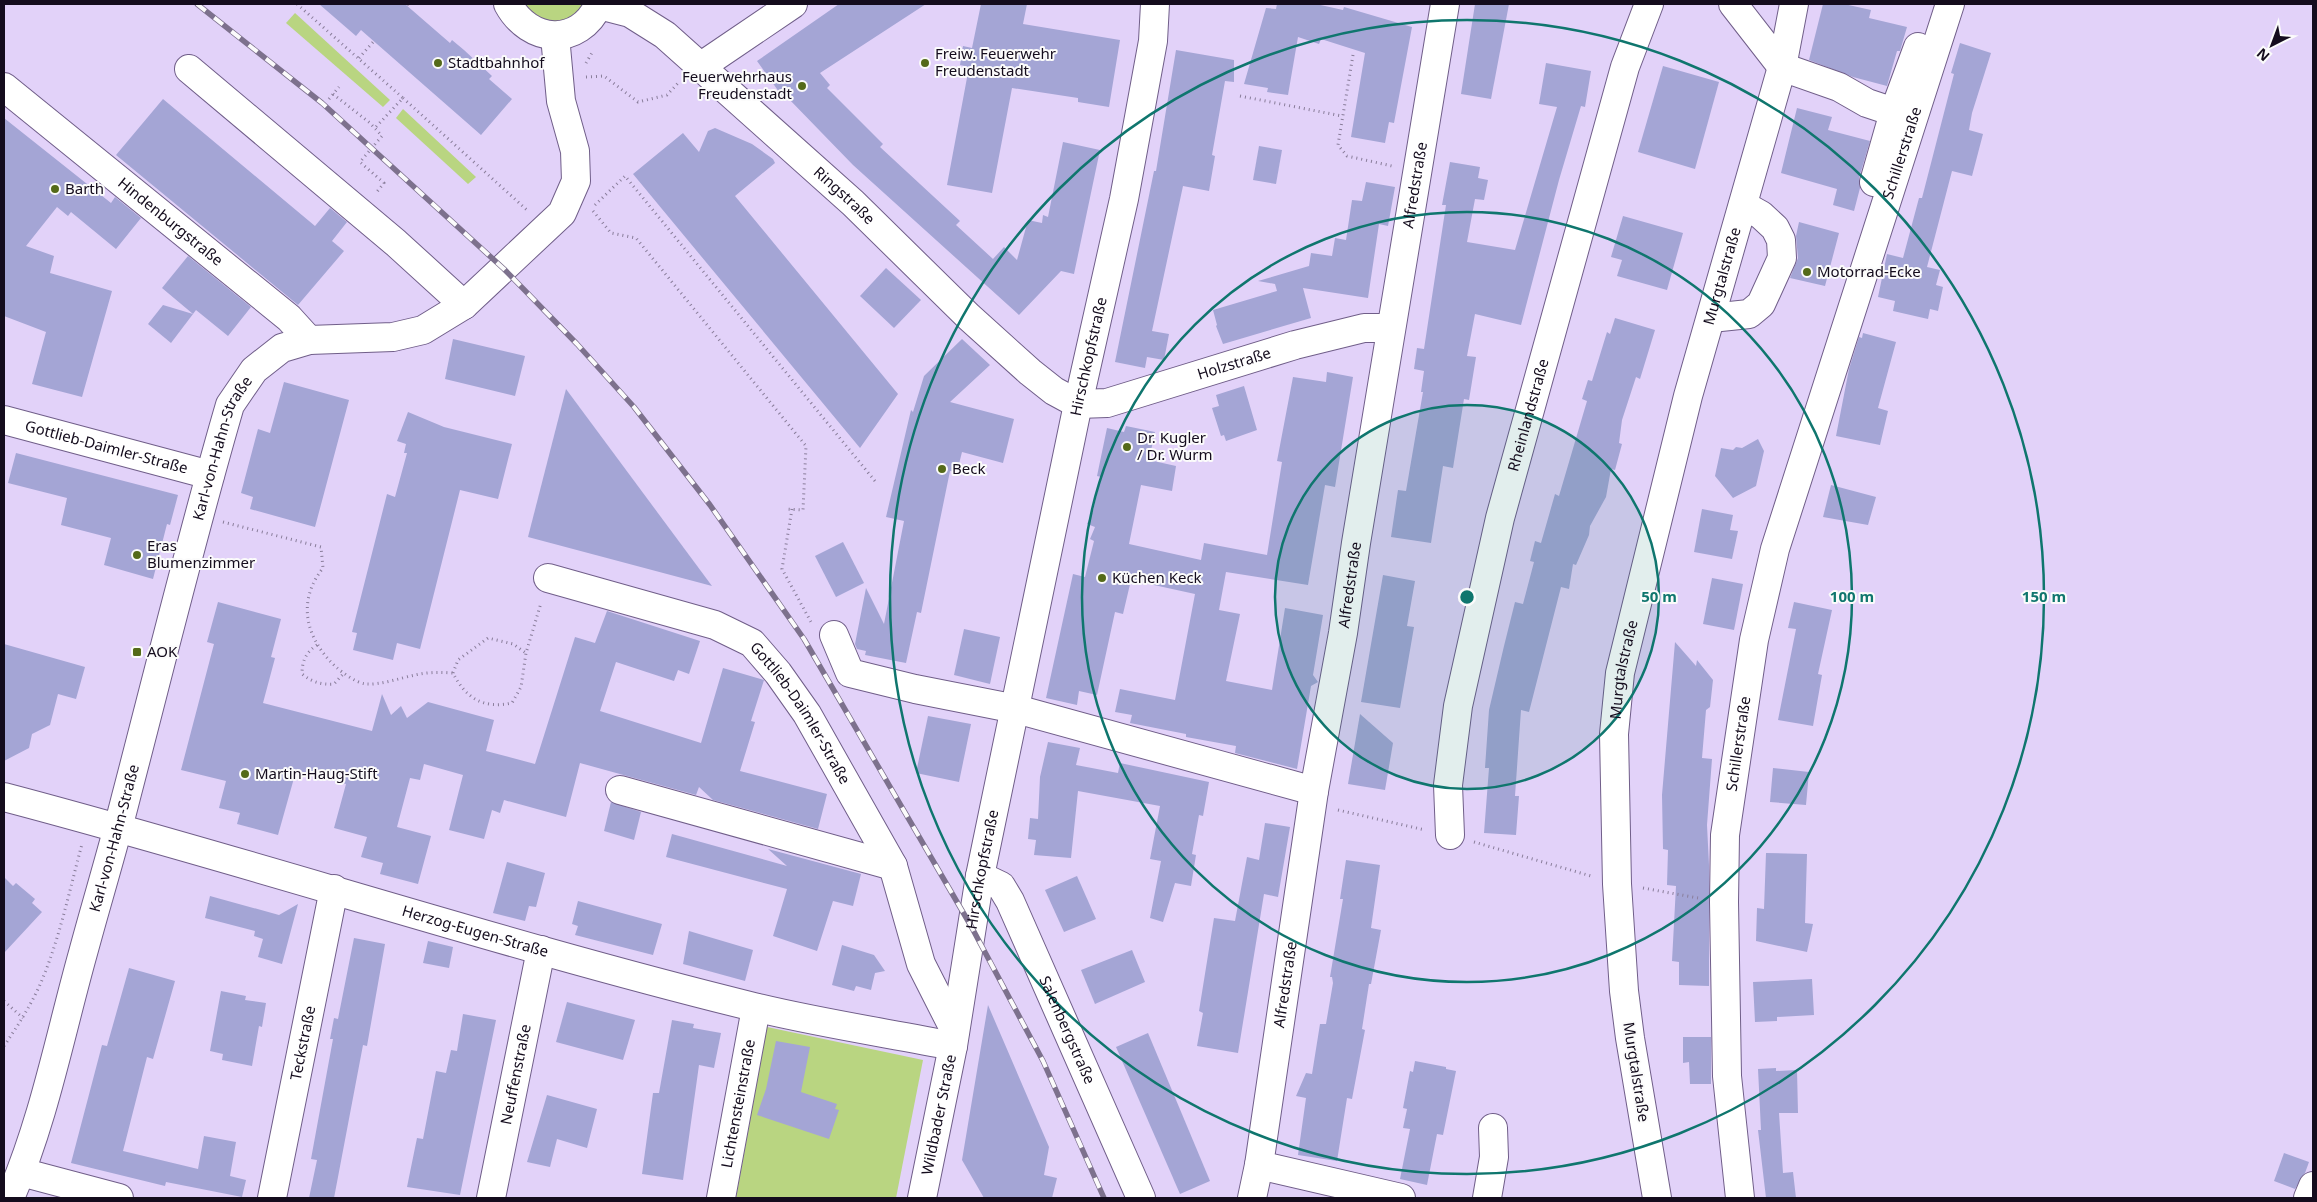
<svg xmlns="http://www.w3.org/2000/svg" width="2317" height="1202" viewBox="0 0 2317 1202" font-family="'Noto Sans',sans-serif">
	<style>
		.green { fill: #b9d581 }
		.building { fill: #a4a5d5 }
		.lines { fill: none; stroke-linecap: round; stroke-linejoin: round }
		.minor-casing { stroke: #705e89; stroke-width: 30 }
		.major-casing { stroke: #705e89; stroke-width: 30 }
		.path { stroke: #897d9a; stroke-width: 3; stroke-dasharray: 1 4; stroke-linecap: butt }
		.minor { stroke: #fff; stroke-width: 28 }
		.major { stroke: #fff; stroke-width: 28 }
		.rail-casing { stroke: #7d718d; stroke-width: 5.5 }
		.rail { stroke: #fbfbfb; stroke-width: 4; stroke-dasharray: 11; stroke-linecap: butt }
		.ring { fill: none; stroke: #0f766e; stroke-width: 2.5 }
		.poi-dot { fill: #546a19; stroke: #fbfbfb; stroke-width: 2 }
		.labels { text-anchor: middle; stroke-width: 4; stroke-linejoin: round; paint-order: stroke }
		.poi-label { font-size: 15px; fill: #140c1d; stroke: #fbfbfb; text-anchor: start }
		.street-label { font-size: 15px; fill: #140c1d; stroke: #fbfbfb }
		.centre { fill: #0f766e; stroke: #fbfbfb; stroke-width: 2.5 }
		.ring-label { font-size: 15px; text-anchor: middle; font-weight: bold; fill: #0f766e; stroke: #fbfbfb; stroke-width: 4; stroke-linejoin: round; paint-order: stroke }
	</style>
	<rect width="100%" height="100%" fill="#e2d2f9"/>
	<g class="green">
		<path d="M521,4H585L579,12L570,19L559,22L537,19Z"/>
		<path d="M295,13L390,100L383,107L286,23Z"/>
		<path d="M403,109L476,177L468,184L396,118Z"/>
		<path d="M767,1027L923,1060L896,1198H736Z"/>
	</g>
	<g class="building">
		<path d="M319,4H405L450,43L452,40L464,50L492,76L489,79L512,99L481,135L361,30L356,36Z"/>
		<path d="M839,4H926L820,73L830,85L827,88L883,144L880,147L960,221L956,225L993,259L1004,247L1017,260L1028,220L1042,223L1043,215L1048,217L1063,142L1100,150L1074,274L1061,271L1019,315L853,165L787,97L784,99L757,61Z"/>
		<path d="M981,4H1027L1023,24L1120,40L1109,107L1078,102V98L1012,88L992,193L947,185L969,67L960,65L963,46L972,48Z"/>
		<path d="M1277,4H1316L1343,10L1344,7L1412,27L1394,123L1389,122L1385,143L1351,137L1365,53L1321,39L1319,44L1298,37L1288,95L1267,92L1268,88L1244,84L1266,8L1276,9Z"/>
		<path d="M1475,4H1509L1491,99L1461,94Z"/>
		<path d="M1823,4H1844L1871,10L1869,18L1907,27L1900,51H1897L1887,86L1853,77L1809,60Z"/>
		<path d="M1960,43L1991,53L1972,113L1969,130L1983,134L1972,176L1952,171L1927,267L1940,270L1936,285L1943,287L1938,311L1930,309L1928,319L1893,311L1895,301L1878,297L1887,254L1903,258L1919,198H1922L1954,74L1951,73Z"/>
		<path d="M1176,50L1234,60V82L1225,81L1212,155L1215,156L1209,191L1183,186L1152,331L1169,334L1164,360L1147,357L1145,368L1115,362L1154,171H1156Z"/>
		<path d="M1546,63L1591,71L1585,107L1581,106L1559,180L1521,325L1475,314L1467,356L1476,357L1469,400L1464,399L1453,468L1443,466L1431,543L1391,537L1398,490L1406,491L1423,392H1421L1424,371L1414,369L1417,348L1424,349L1446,205H1442L1450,162L1480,167L1478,178L1488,180L1484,200L1475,199L1467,242L1515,250L1557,107L1539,104Z"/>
		<path d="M1663,66L1719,82L1695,169L1638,152Z"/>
		<path d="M163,99L315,226L330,208L347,222L332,241L344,251L298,305L116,155Z"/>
		<path d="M1797,108L1832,117L1828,130L1870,141L1859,178L1860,188L1854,211L1833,205L1837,189L1781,173Z"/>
		<path d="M4,118L111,203L115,197L141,218L116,249L71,212L68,216L57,207L26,246L54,256L50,273L112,291L82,397L32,384L46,332L4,316Z"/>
		<path d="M715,128L752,144L773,159L775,163L735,196L898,394L860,448L633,174L683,133L699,152L708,131Z"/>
		<path d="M1259,146L1282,150L1276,184L1253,180Z"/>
		<path d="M1366,182L1395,187L1388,226L1379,224L1368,298L1303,288L1311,318L1223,344L1216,326L1217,325L1213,310L1277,291L1275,284L1258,281L1309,266L1311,253L1332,256L1335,238L1346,240L1352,200L1362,201Z"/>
		<path d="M1623,216L1683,233L1667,290L1617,276L1622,260L1611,257Z"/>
		<path d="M1799,222L1839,233L1825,286L1790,278L1798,258L1796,236Z"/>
		<path d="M188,256L251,307L228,336L196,310L193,314L162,288Z"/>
		<path d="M886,268L921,300L894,328L860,296Z"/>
		<path d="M163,305L193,314L171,343L148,324Z"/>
		<path d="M1615,318L1655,330L1640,379L1636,377L1622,420L1619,443L1622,444L1615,470L1611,469L1606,497L1590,526L1589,535L1576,565L1573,564L1569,589L1561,587L1529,712L1521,710L1515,796H1519L1516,835L1484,833L1489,768H1485L1489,710L1504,646L1515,602L1523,604L1534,562L1530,561L1535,541L1541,543L1555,494L1559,496L1587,401L1582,399L1588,380L1592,381L1607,332L1610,334Z"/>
		<path d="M1863,333L1896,342L1878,408L1888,411L1880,445L1836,436L1849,369L1859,337L1862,338Z"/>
		<path d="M453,339L525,356L515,396L445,379Z"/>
		<path d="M962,339L990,365L950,402L1014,419L1003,463L962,452L957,472L950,471L921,613L917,612L906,663L865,655L866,651L857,649L855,644L866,588L884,624L904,521L886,517L911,410L913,412L924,376Z"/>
		<path d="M1327,372L1353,377L1335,487L1325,485L1308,585L1226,572L1219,610L1240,614L1226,681L1272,690L1285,608L1323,615L1313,675L1318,682L1311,686L1297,769L1235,753L1236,746L1186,737V734L1130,723L1132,715L1115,712L1120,689L1175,700L1195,594L1131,580L1123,614L1115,612L1097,695L1079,691L1077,705L1046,698L1073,574L1085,577L1094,541L1090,539L1095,527L1087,524L1093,511L1101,477L1097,476L1107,428L1124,432L1126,426L1155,432L1149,460L1176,466L1172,491L1141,485L1129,544L1201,560L1204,543L1267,555L1282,462L1277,461L1293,377L1326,382Z"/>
		<path d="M284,382L349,400L315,527L250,509L253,497L241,493L258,429L270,433Z"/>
		<path d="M1244,386L1257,430L1226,441L1224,435L1221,436L1212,408L1219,406L1216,395Z"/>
		<path d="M566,389L712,586L528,537Z"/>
		<path d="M408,412L444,427L512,444L498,499L460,490L420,649L397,643L393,660L353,650L357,633L352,632L387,494L395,497L407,453H404L406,444L397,441Z"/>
		<path d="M1758,439L1764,451L1756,486L1733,498L1715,476L1721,448L1733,450L1736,447L1742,448Z"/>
		<path d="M16,453L178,495L170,525L167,524L153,579L104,565L111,538L61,525L67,498L8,483Z"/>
		<path d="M1831,485L1876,497L1868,525L1823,517Z"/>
		<path d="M1702,509L1733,515L1730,530L1738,531L1732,559L1694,552Z"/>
		<path d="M843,542L864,583L836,597L815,556Z"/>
		<path d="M1383,575L1415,581L1407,626L1414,627L1400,708L1361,702Z"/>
		<path d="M1712,578L1743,584L1734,630L1703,624Z"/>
		<path d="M218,602L281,619L271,657L275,658L263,703L372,731L382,694L391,715L401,706L407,718L428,702L494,720L486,751L535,764L575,637L595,643L607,611L700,641L689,674L678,670L674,681L616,662L600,711L701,743L723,668L764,680L751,721L755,722L740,771L827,794L818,829L713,800L699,787L696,795L580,763L566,817L504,800L500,813L492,810L484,839L449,830L463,775L424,764L420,780L410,778L397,827L431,836L418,884L380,874L383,863L361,857L367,837L334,828L346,784L296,771L278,835L237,824L240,813L219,808L226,781L181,770L214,644L207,642Z"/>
		<path d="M1794,602L1832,610L1818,674L1822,675L1813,726L1778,720L1796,629L1788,628Z"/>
		<path d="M964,629L1000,637L990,684L954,675Z"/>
		<path d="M1675,642L1696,666L1697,660L1713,680L1710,707L1706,710L1702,758L1712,759L1707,825L1709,865V986L1679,985V962L1672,961L1676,886L1667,885L1668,850L1663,849L1662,795Z"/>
		<path d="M4,644L85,667L76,699L58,694L50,725L32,734L29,748L4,761Z"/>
		<path d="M1360,714L1393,743L1385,790L1348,784Z"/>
		<path d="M928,716L971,724L959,782L916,773Z"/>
		<path d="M1048,742L1080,748L1076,765L1118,773L1120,763L1209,782L1203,816L1199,815L1192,854L1196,855L1191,886L1175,883L1163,922L1150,918L1161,861L1150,859L1160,806L1078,791L1071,858L1034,855L1036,840L1028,839L1030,818L1038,819L1040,777Z"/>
		<path d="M1773,768L1809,772L1806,805L1770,802Z"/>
		<path d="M611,802L641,812L634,840L604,831Z"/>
		<path d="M1265,823L1290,827L1278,897L1264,894L1238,1053L1197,1046L1203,1013L1199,1011L1214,918L1235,921L1247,857L1259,860Z"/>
		<path d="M672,834L787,866L768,849L861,874L853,906L833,901L817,951L773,936L787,889L666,857Z"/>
		<path d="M1766,853L1807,854L1805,923L1813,924L1807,952L1756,941L1757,908L1764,909Z"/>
		<path d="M1346,860L1380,865L1371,928L1381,930L1371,984H1369L1362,1029L1365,1030L1352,1099L1347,1098L1337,1161L1298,1155L1306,1098L1296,1096L1306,1073L1312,1074L1320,1024H1326L1333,983L1332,977H1330L1343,899H1340Z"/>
		<path d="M507,862L545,873L536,907L529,906L525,921L493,913Z"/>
		<path d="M1077,876L1096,919L1064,932L1045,890Z"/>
		<path d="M4,877L13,886L16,883L35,899L32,903L42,912L4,953Z"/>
		<path d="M210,896L279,915L298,904L282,964L258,957L263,939L254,936L255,931L205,918Z"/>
		<path d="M578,901L662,924L653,955L575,935L578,926L572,924Z"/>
		<path d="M689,931L753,950L745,981L683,964Z"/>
		<path d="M354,938L385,944L367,1046L363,1045L334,1198H309L317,1160L311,1159L333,1039H330L334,1018L338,1019Z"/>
		<path d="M428,941L453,947L449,968L423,963Z"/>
		<path d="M842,945L874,955L885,971L875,973L871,990L856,986L854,991L832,985Z"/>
		<path d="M1132,950L1145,982L1095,1004L1081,970Z"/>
		<path d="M129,968L175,981L153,1059L147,1057L123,1151L198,1169L204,1136L236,1142L230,1176L246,1180L242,1197L166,1182L165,1186L71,1163L102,1045L107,1046Z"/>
		<path d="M1812,979L1814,1015L1777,1017V1021L1755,1022L1753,982Z"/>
		<path d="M221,991L246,996L245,1000L266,1003L262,1027L259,1026L252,1066L222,1060L223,1054L210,1051Z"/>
		<path d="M567,1002L635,1020L623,1060L556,1042Z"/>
		<path d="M988,1005L1049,1147L1044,1175L1057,1178L1052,1198H984L962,1160Z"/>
		<path d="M463,1014L496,1020L460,1195L407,1187L417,1138L423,1139L436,1071L446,1073L451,1050L457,1051Z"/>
		<path d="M672,1020L694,1024L693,1028L721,1033L714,1068L699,1065L683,1180L642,1174L653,1093H659Z"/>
		<path d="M1148,1033L1210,1181L1180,1194L1116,1047Z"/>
		<path d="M1683,1037H1711V1084H1690L1689,1062L1683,1063Z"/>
		<path d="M776,1041L810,1047L801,1092L837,1104L835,1109L839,1110L829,1139L757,1115L766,1089Z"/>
		<path d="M1415,1061L1446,1067V1069L1456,1071L1443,1135L1437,1134L1427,1185L1400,1179L1410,1129L1403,1128L1407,1109L1403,1108L1410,1071L1413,1072Z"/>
		<path d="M1776,1068V1071L1797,1070L1798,1113H1779L1783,1173L1793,1172L1796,1198H1766L1758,1130H1761L1758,1069Z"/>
		<path d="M547,1095L597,1109L587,1148L557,1139L550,1167L527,1162Z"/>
		<path d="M2284,1153L2309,1162L2305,1173L2295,1189L2274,1181Z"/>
	</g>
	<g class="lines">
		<g class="minor-casing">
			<g id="minor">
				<path d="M700,67L793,4"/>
				<path d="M1782,67L1839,87L1867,103L1894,112"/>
				<path d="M189,69L396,243L464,305"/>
				<path id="s1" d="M4,87L289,318L309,340"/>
				<path d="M1874,182L1894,112L1918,47"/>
				<path d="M1711,318L1749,314L1761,304L1782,258L1781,240L1775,228L1761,215L1743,205"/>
				<path id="s2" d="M1078,404L1107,403L1295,345L1364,328H1391"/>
				<path id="s3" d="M4,420L210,475"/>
				<path id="s4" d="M548,578L715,625L752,643L778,673L807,714L893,866L921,964L955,1031"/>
				<path d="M834,635L850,673L915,689L1016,709L1314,791"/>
				<path d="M620,790L893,866"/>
				<path id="s5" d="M4,797C255,863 502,945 754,1007C819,1023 887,1033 953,1046"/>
				<path id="s6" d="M1450,835L1448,785L1458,706L1500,518L1625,67L1649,4"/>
				<path id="s7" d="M980,876L1001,886L1010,901L1141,1198"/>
				<path d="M1259,1165L1401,1198"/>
				<path d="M21,1172L119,1198"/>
				<path id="s8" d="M10,1198C44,1120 60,1035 83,953C97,901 113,849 126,797C160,667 192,535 230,405L254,370L282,348L309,340L393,337L423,330L464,305L562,213L576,181L575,151L561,101L555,36"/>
				<path id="s9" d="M272,1198L334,889"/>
				<path id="s10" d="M491,1198L541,950"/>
				<path id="s11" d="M721,1198L756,1008"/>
				<path id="s12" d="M1252,1198L1259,1165L1314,791L1343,633L1356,543L1445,4"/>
				<path d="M1487,1198L1494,1157L1493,1128"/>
				<path id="s13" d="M1740,1198L1727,1076L1724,902L1725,835L1754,640L1775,549L1950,4"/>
				<path d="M2308,1198L2313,1186"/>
			</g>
		</g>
		<g class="major-casing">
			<g id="major">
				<path d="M508,4C529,43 579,48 599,4"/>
				<path d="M1733,4L1782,67"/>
				<path id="s14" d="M599,5L630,13L665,35L853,203L969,317L1030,372L1054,391L1078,404"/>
				<path id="s15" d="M922,1198L953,1046L980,876L1078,404L1124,199L1153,41L1155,4"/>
				<path id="s16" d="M1657,1198L1630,1038L1624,991L1617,884L1614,734L1620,673L1688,396L1782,67L1794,4"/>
			</g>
		</g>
		<g class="path">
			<path d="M297,4L403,98L374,129"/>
			<path d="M407,5L408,4"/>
			<path d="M1353,55L1338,145L1347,156L1392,166"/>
			<path d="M359,58L374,41"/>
			<path d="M586,63L593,51"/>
			<path d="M586,77L604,76L638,102L667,95L679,82"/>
			<path d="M333,94L370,123L382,136L360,162L384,183L376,193"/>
			<path d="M1240,96L1342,116"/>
			<path d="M403,98L527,210"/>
			<path d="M329,99L339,87"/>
			<path d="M595,205L625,176L875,481"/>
			<path d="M593,211L611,233L636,238L806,446L803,510L786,509"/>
			<path d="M792,509L782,569L811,622"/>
			<path d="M223,522L321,547L323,568C296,602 306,639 336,667C343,673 356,683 366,684C381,685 400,678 415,675C428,672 440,672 453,673C466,699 484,709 512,703L521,687L526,653L541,603"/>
			<path d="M317,645C306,652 302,661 302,674C312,682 321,685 334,684L344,673"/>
			<path d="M453,673L458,660L488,638L513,644L526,653"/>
			<path d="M1338,810L1425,830"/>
			<path d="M1474,842L1591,876"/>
			<path d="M1643,888L1698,898"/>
			<path d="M4,1001L23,1018"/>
			<path d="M4,1046C17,1027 29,1008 39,987C59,942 69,892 82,844"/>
		</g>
		<use href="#minor" class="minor"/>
		<use href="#major" class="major"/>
		<g class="rail-casing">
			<path id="rail" d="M197,4L322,103L504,269L577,344L634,407L710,505L804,639L971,926L1043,1061L1104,1198"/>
		</g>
		<use href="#rail" class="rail"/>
	</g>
	<circle cx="1467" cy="597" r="192" fill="#0f766e" fill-opacity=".12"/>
	<g class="ring">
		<circle cx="1467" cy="597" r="192"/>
		<circle cx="1467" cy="597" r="385"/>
		<circle cx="1467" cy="597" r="577"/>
	</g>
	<g class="poi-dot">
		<circle cx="438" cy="63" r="5"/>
		<circle cx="925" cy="63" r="5"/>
		<circle cx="802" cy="86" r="5"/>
		<circle cx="55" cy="189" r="5"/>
		<circle cx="1807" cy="272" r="5"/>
		<circle cx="1127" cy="447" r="5"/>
		<circle cx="942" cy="469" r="5"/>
		<circle cx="137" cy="555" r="5"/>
		<circle cx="1102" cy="578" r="5"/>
		<rect x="132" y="647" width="10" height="10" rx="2.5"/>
		<circle cx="245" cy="774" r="5"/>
	</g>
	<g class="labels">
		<g class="poi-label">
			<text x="935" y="59">Freiw. Feuerwehr<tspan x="935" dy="17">Freudenstadt</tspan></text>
			<text x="448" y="68">Stadtbahnhof</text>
			<text x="792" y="82" text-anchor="end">Feuerwehrhaus<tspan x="792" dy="17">Freudenstadt</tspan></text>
			<text x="65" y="194">Barth</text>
			<text x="1817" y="277">Motorrad-Ecke</text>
			<text x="1137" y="443">Dr. Kugler<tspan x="1137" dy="17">/ Dr. Wurm</tspan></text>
			<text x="952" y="474">Beck</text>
			<text x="147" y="551">Eras<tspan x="147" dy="17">Blumenzimmer</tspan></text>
			<text x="1112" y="583">Küchen Keck</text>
			<text x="147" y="657">AOK</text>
			<text x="255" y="779">Martin-Haug-Stift</text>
		</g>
		<g class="street-label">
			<text dy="5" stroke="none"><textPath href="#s13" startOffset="1070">Schillerstraße</textPath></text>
			<text dy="5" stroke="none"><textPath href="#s12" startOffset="1026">Alfredstraße</textPath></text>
			<text dy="5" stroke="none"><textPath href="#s14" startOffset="314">Ringstraße</textPath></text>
			<text dy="5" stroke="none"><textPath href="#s1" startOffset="214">Hindenburgstraße</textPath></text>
			<text dy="5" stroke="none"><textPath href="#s16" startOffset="938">Murgtalstraße</textPath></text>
			<text dy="5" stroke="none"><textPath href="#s15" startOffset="858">Hirschkopfstraße</textPath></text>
			<text dy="5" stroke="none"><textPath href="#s2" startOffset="162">Holzstraße</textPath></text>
			<text dy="5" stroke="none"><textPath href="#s6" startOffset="429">Rheinlandstraße</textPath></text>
			<text dy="5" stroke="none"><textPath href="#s3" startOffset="106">Gottlieb-Daimler-Straße</textPath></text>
			<text dy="5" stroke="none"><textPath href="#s8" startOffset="780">Karl-von-Hahn-Straße</textPath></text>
			<text dy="5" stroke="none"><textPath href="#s12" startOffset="621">Alfredstraße</textPath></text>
			<text dy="5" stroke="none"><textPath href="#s16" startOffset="532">Murgtalstraße</textPath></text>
			<text dy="5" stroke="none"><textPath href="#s4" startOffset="300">Gottlieb-Daimler-Straße</textPath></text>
			<text dy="5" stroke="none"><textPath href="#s13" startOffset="456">Schillerstraße</textPath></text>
			<text dy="5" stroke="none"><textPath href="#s8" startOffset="375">Karl-von-Hahn-Straße</textPath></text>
			<text dy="5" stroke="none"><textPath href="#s15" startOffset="334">Hirschkopfstraße</textPath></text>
			<text dy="5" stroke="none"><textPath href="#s5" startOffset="490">Herzog-Eugen-Straße</textPath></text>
			<text dy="5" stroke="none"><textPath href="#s12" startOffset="216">Alfredstraße</textPath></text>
			<text dy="5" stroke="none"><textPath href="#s7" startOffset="182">Salenbergstraße</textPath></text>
			<text dy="5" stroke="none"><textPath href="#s9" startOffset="158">Teckstraße</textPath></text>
			<text transform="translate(1636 1072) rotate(81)" y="5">Murgtalstraße</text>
			<text dy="5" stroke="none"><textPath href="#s10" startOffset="126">Neuffenstraße</textPath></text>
			<text dy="5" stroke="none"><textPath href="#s11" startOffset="96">Lichtensteinstraße</textPath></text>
			<text dy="5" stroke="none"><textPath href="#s15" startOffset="85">Wildbader Straße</textPath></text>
		</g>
	</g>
	<circle cx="1467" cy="597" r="8" class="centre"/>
	<g class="ring-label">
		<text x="1659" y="602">50 m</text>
		<text x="1852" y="602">100 m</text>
		<text x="2044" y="602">150 m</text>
	</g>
	<rect width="2317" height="1202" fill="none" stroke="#140c1d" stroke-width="10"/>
	<g transform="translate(2272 45) rotate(222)" stroke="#fbfbfb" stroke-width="4" paint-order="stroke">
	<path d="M0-4L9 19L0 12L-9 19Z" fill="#140c1d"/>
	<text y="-8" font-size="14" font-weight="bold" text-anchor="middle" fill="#140c1d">N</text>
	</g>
</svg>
